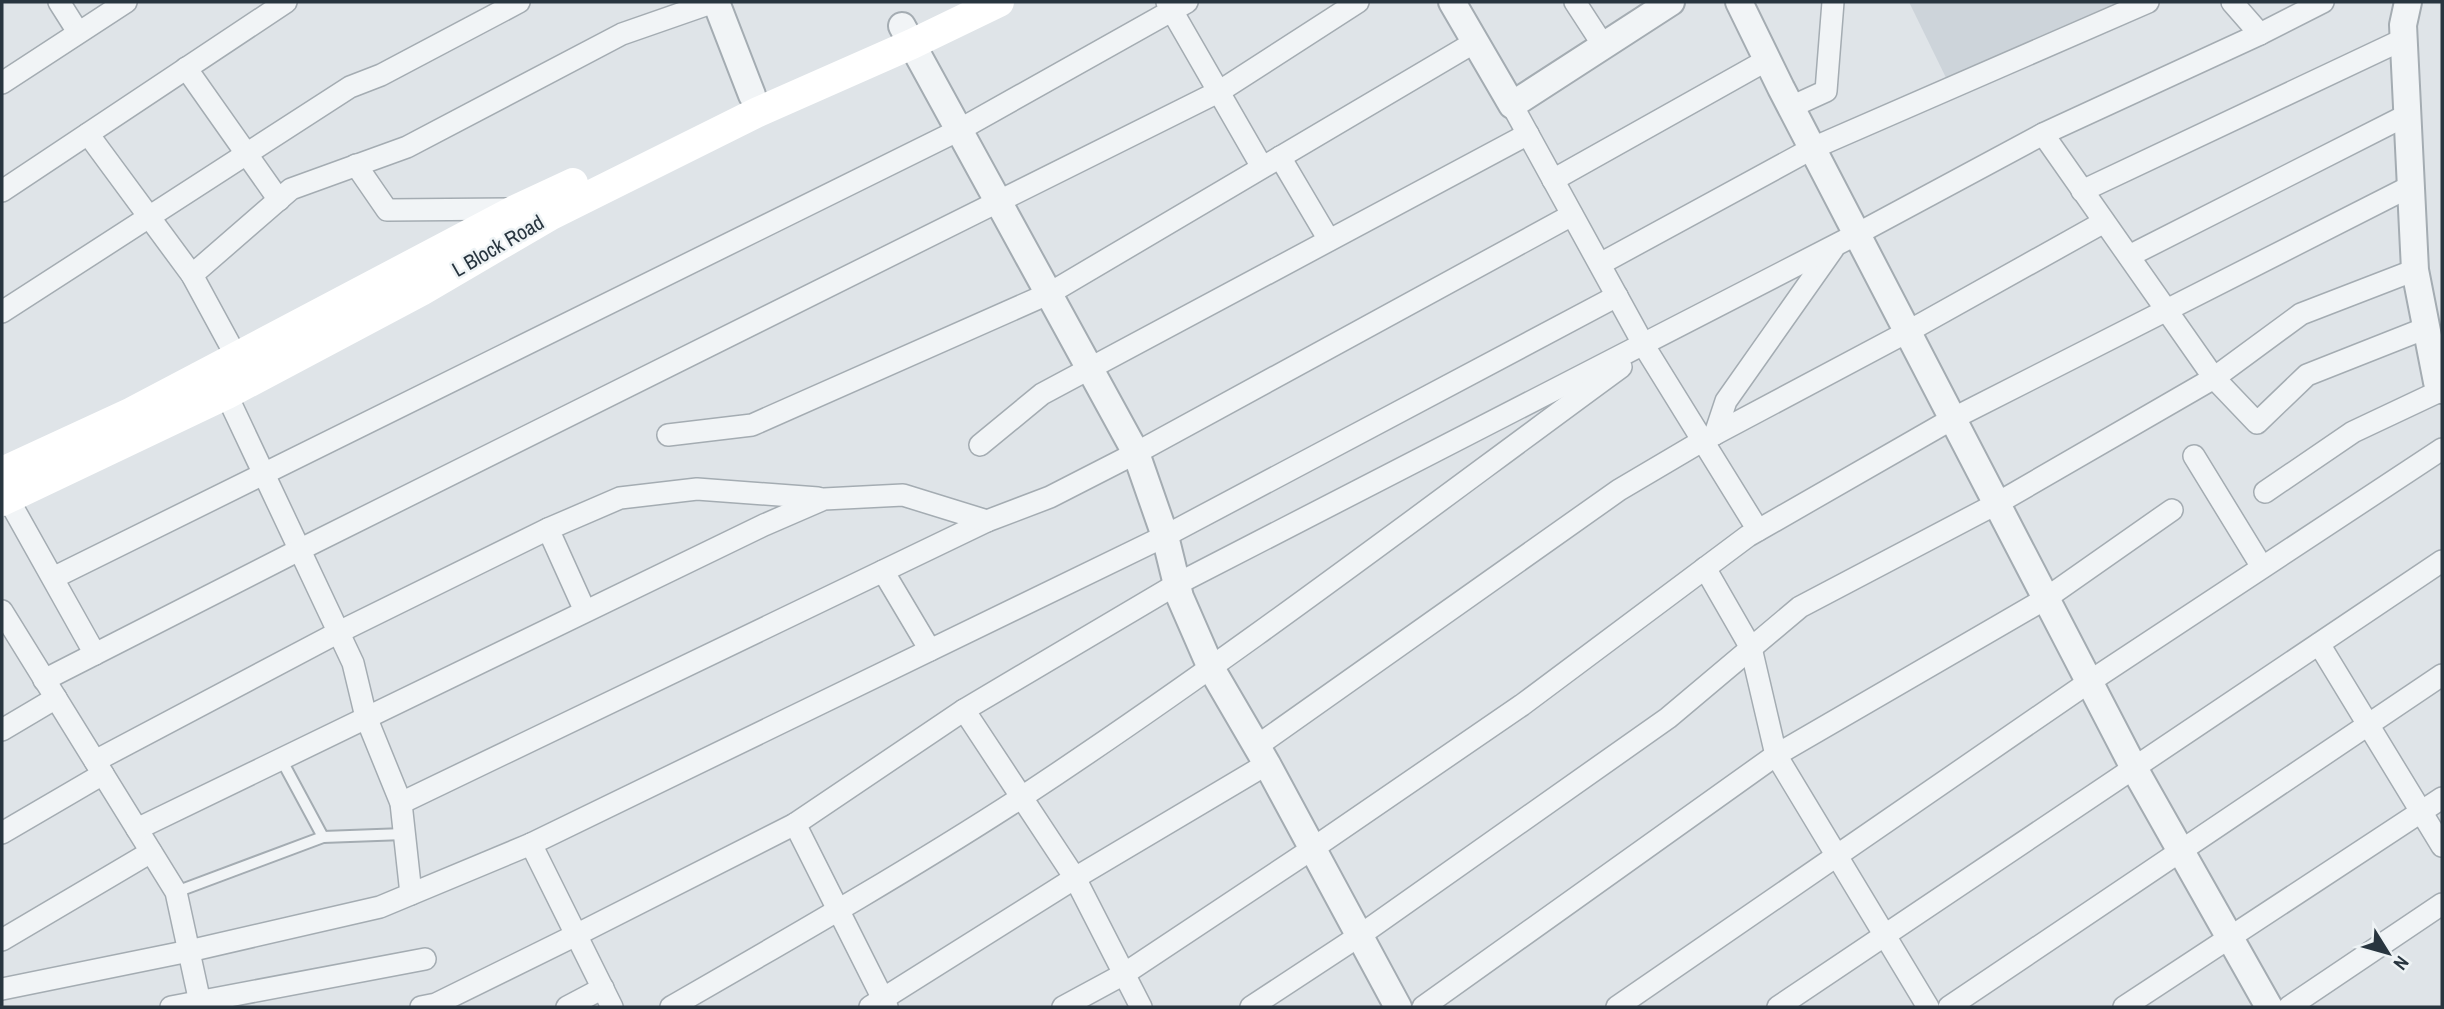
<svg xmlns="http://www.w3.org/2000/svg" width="2444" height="1009" viewBox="0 0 2444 1009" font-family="'Archivo Narrow',sans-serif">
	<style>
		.built { fill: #cdd4da }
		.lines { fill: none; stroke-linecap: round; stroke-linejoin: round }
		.service-casing { stroke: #a4acb2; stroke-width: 14 }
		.minor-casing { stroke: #a4acb2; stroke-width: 24 }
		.tertiary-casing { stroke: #a4acb2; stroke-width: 30 }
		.service { stroke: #f1f4f6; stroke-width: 10 }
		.minor { stroke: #f1f4f6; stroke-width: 21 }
		.tertiary { stroke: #f1f4f6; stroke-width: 26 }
		.secondary { stroke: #fff; stroke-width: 30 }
		.labels { text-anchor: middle; stroke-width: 5; stroke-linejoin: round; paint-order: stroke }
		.street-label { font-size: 21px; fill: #28353f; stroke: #eef3f5 }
	</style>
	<rect width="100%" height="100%" fill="#dfe4e8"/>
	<path class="built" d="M1909,2H2148L1951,88Z"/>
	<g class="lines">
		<g class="service-casing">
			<g id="service">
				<path d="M281,759L323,837"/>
				<path d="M176,892L323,837L404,834"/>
			</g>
		</g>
		<g class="minor-casing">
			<g id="minor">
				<path d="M59,2L78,32"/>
				<path d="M1167,2L1262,167"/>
				<path d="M1575,2L1603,45"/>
				<path d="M2232,2L2260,34"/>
				<path d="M186,68L279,200"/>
				<path d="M2,83L126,2"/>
				<path d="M1512,105L1646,349L1758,530"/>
				<path d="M1791,107L1826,91L1833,2"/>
				<path d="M88,134L192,275L236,356"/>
				<path d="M2043,134L2214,378L2257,423L2307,375L2426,328"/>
				<path d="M1280,157L1329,240"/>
				<path d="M356,165L387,210L512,209"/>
				<path d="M1553,180L1767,60"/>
				<path d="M2,191L286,2"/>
				<path d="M2082,191L2404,39"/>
				<path d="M2129,256L2407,115"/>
				<path d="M1600,264L1813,148L2148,2"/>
				<path d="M192,275L291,189L407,147L622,34L714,2"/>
				<path d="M2,312L350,87L381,75L519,2"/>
				<path d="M221,383L353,663L366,717L401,803L411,894"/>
				<path d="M1715,434L1726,401L1833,249"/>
				<path d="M668,435L752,425L1050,293L1475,42"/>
				<path d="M980,445L1042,394L1528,134"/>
				<path d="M2194,456L2262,567"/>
				<path d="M2,488L95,654"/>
				<path d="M2265,492L2353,432L2442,390"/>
				<path d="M1705,568L1751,648L1776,755L1928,1007"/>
				<path d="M883,571L930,650"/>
				<path d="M53,578L959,130L1187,2"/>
				<path d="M2,611L176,892L201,1007"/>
				<path d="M585,611L548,529L620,498L697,489L818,498"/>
				<path d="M2319,644L2442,846"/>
				<path d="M44,680L301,549L1220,91L1358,2"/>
				<path d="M964,710L1075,878L1141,1007"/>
				<path d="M2,730L56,698"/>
				<path d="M1257,746L1619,490L1702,441L1907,332L2104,222"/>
				<path d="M95,761L339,632L548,529"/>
				<path d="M401,803L987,521"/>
				<path d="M795,824L887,1007"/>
				<path d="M137,829L764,525L824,499L903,495L987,521L1050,497L1136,453L1572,215"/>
				<path d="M2,833L103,774"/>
				<path d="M531,844L612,1007"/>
				<path d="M2,940L151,852"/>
				<path d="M2,989L189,951L380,907L531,844L1165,536L1617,296"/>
				<path d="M171,1007L425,959"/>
				<path d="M421,1007L436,1004L576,935L795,824L964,710L1177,584L1857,234L2043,134L2260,34L2323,2"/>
				<path d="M567,1007L603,988"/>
				<path d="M671,1007C789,939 908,871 1022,797C1227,662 1423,512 1621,367"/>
				<path d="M870,1007L1075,878L1267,764"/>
				<path d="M1063,1007L1124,974L1312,849L1522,705L1748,536L1952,419L2411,186"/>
				<path d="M1251,1007L1359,936L1668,718L1800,607L1996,504L2214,378L2301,314L2415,270"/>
				<path d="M1423,1007L1776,755L2045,599L2172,510"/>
				<path d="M1617,1007L2089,682L2442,449"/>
				<path d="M1778,1007L2442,561"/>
				<path d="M1949,1007L2442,675"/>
				<path d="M2124,1007L2442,798"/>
				<path d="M2289,1007L2442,904"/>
			</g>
		</g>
		<g class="tertiary-casing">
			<g id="tertiary">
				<path d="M716,2L752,95"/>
				<path d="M1452,2L1512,105L1671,2"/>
				<path d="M1739,2L1781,88L2134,768L2269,1007"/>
				<path d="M2408,2L2403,25L2415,270L2437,382L2442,390"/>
				<path d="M902,26L1136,453L1165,536L1180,597L1211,668L1267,764L1398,1007"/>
			</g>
		</g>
		<use href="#service" class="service"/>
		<use href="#minor" class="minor"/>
		<use href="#tertiary" class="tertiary"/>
		<g class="secondary">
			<path d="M2,472L132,412L517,209L573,183"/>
			<path d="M2,501L227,394L421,291L551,215L758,112L912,44L999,2"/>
		</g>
	</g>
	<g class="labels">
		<g class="street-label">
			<text transform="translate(498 246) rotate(-30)" y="7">L Block Road</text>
		</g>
	</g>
	<rect width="2444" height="1009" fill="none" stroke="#28353f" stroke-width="7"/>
	<g transform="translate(2388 953) rotate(127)" stroke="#eef3f5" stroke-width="5" paint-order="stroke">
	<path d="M0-5L12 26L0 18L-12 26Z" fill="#28353f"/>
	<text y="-10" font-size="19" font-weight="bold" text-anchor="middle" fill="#28353f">N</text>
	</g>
</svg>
